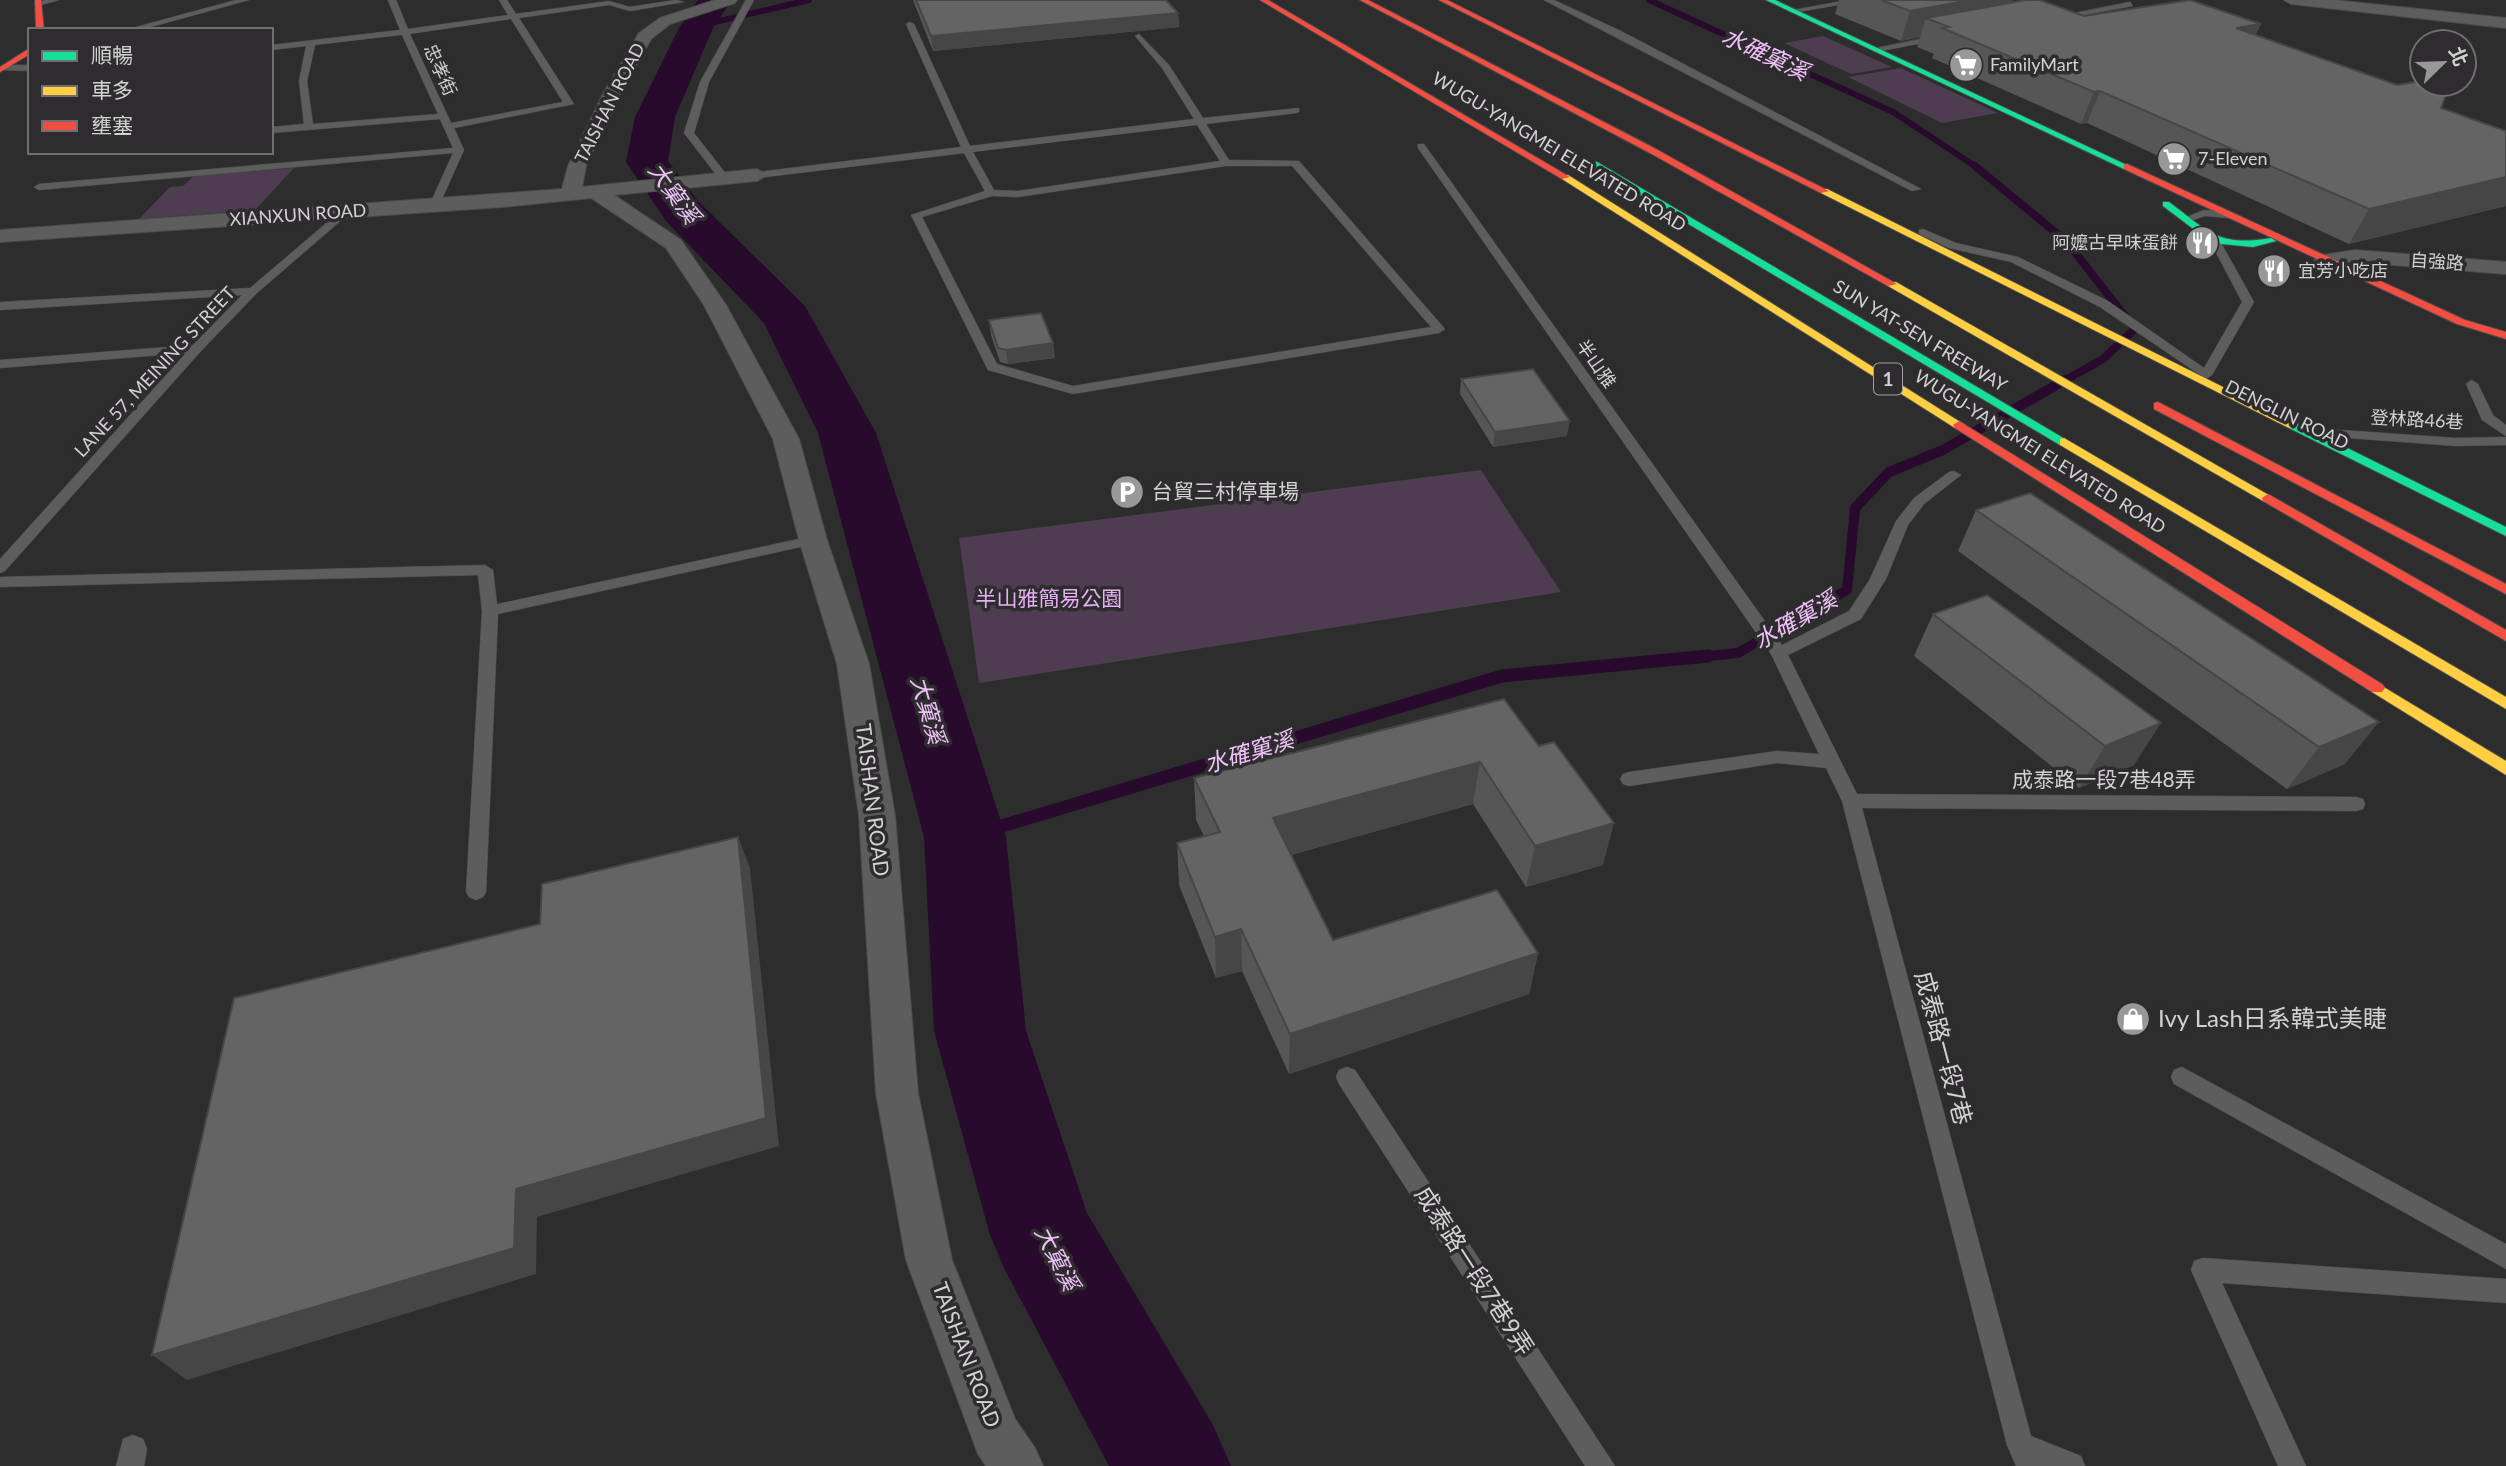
<svg xmlns="http://www.w3.org/2000/svg" width="2506" height="1466" viewBox="0 0 2506 1466" font-family="Lato,'Noto Sans TC',sans-serif">
	<style>
		.green { fill: #4e3c51 }
		.lines { fill: none; stroke-linecap: round; stroke-linejoin: round }
		.stream-far3 { stroke: #270a2c; stroke-width: 6 }
		.stream-far2 { stroke: #270a2c; stroke-width: 8 }
		.stream-far1 { stroke: #270a2c; stroke-width: 10 }
		.stream { stroke: #270a2c; stroke-width: 13 }
		.river { fill: #270a2c; fill-rule: evenodd }
		.lane-casing { stroke: #4b4b4b; stroke-width: 1 }
		.street-casing { stroke: #4b4b4b; stroke-width: 2 }
		.fast-casing { stroke: #4b4b4b; stroke-width: 2 }
		.slow-casing { stroke: #4b4b4b; stroke-width: 2 }
		.jam-casing { stroke: #4b4b4b; stroke-width: 2 }
		.lane { fill: #5e5d5e; fill-rule: evenodd }
		.street { fill: #5e5d5e; fill-rule: evenodd }
		.fast { fill: #16e098; fill-rule: evenodd }
		.slow { fill: #ffcf43; fill-rule: evenodd }
		.jam { fill: #f24e42; fill-rule: evenodd }
		.wall { fill: #565656 }
		.shaded-wall { fill: #464646 }
		.building { fill: #646464; stroke: #464646; stroke-width: 2 }
		.labels { text-anchor: middle; stroke-width: 7; stroke-linejoin: round; paint-order: stroke }
		.far-poi-label { font-size: 18px; fill: #d3d2d3; stroke: #2e2c2e; text-anchor: start }
		.far-street-label { font-size: 18px; fill: #d3d2d3; stroke: #2e2c2e }
		.shield { fill: #2e2c2e; stroke: #a2a0a2; stroke-width: 2 }
		.shield-label { font-size: 19px; font-weight: bold; fill: #d3d2d3 }
		.poi-label { font-size: 21px; fill: #d3d2d3; stroke: #2e2c2e; text-anchor: start }
		.park-label { font-size: 21px; fill: #e6aff1; stroke: #2e2c2e }
		.street-label { font-size: 21px; fill: #d3d2d3; stroke: #2e2c2e }
		.water-label { font-size: 23px; font-style: italic; fill: #eec2f8; stroke: #2e2c2e }
		.near-poi-label { font-size: 24px; fill: #d3d2d3; stroke: #2e2c2e; text-anchor: start }
		.near-street-label { font-size: 24px; fill: #d3d2d3; stroke: #2e2c2e }
	</style>
	<rect width="100%" height="100%" fill="#2d2d2d"/>
	<g class="green">
		<path d="M1823,36L1892,67L1851,74L1784,43Z"/>
		<path d="M1901,68L1998,113L1942,123L1848,77Z"/>
		<path d="M294,168L255,210L139,219L170,187L183,186L194,176Z"/>
		<path d="M1481,470L1561,592L979,683L959,538Z"/>
	</g>
	<g class="lines">
		<g class="stream-far3">
			<path d="M1649,0L1893,112L1978,168"/>
			<path d="M698,26L809,0"/>
		</g>
		<path class="stream-far2" d="M1975,166L2066,241L2135,329L2103,359L2062,382"/>
		<path class="stream-far1" d="M1690,658L1738,653L1847,590L1855,508L1889,472L1943,450L2065,380"/>
		<path class="stream" d="M965,837L1502,676L1708,656"/>
		<path class="river" d="M698,0H732L713,28L675,117L668,161L698,201L805,306L876,433L1006,837L1026,1031L1087,1213L1213,1425L1231,1466H1109L1005,1270L990,1235L934,1031L924,837L818,433L764,323L666,221L626,162L635,117L679,28Z"/>
		<g class="lane-casing">
			<g id="lane">
				<path d="M45,0H59L38,6L34,4Z"/>
				<path d="M236,0H249L140,30H125Z"/>
				<path d="M388,0H396L408,29L508,15L499,0H507L516,14L609,1L630,7L676,0L684,2L630,11L609,5L519,18L574,104L454,128L464,150L438,208L429,206L453,153L39,190L34,187L39,184L453,148L440,119L271,133V127L304,124L299,81L306,46L271,50V45L400,30ZM511,19L563,102L451,123L410,34ZM402,35L438,114L313,124L307,81L315,45Z"/>
				<path d="M746,0H754L709,82L694,133L730,179L725,182L721,181L684,133L700,82Z"/>
				<path d="M1544,0H1554L1621,31L1921,189L1912,191Z"/>
				<path d="M1848,0H1867L1792,13L1788,11Z"/>
				<path d="M2130,2L2133,6L2055,20L2051,18Z"/>
				<path d="M910,22L914,24L970,146L1194,119L1162,68L1135,36L1139,34L1169,65L1203,118L1299,108V112L1296,113L1206,124L1229,160L1299,161L1445,329L1439,333L1073,394L988,370L911,215L985,191L964,153L757,178L752,175L757,172L961,147L906,24ZM1197,125L1220,161L1018,191L994,190L973,152ZM1226,166H1292L1431,327L1073,386L997,364L922,217L992,196L1018,197Z"/>
				<path d="M1940,35L1943,39L1876,52L1872,49Z"/>
				<path d="M4,65H30V71L1,70Z"/>
				<path d="M1418,144H1424L1782,645L1849,611L1870,579L1896,521L1914,498L1949,472L1954,471L1961,475L1924,504L1908,525L1886,579L1861,619L1788,655L1857,794L2356,797L2363,799L2365,804L2363,809L2356,811L1862,808L2031,1436L2081,1456L2085,1466H2016L2007,1445L1842,801L1826,768L1777,763L1629,786L1623,784L1620,779L1623,774L1629,772L1777,751L1819,754L1771,654L1418,148Z"/>
				<path d="M343,209L352,211L257,293L201,351L5,571L0,573V559L186,353L0,368V360L193,345L242,295L0,310V302L250,288Z"/>
				<path d="M2204,210L2229,212L2234,215L2229,218L2205,216L2187,222L2182,219Z"/>
				<path d="M1923,229L1956,243L2018,257L2108,301L2204,368L2242,302L2210,241L2211,239L2220,241L2254,302L2212,375L2206,379L2100,307L2011,262L1949,248L1919,234V230Z"/>
				<path d="M2472,380L2478,384L2493,415L2506,425V436L2482,420L2466,384Z"/>
				<path d="M2326,429L2456,438L2506,437V445L2456,446L2321,436L2319,433Z"/>
				<path d="M813,536L820,540L818,543L498,614L486,892L483,897L476,900L469,897L466,892L482,611L478,575L0,587V577L485,565L493,570L497,604Z"/>
				<path d="M1347,1067L1355,1070L1615,1466H1585L1339,1084L1336,1077L1339,1070Z"/>
				<path d="M2182,1067L2506,1244V1269L2174,1084L2171,1077L2174,1070Z"/>
				<path d="M2203,1258L2506,1279V1303L2222,1283L2306,1466H2278L2191,1270L2194,1261Z"/>
				<path d="M133,1435L143,1439L147,1449L144,1466H116L123,1439Z"/>
			</g>
		</g>
		<g class="street-casing">
			<g id="street">
				<path d="M715,0H737L735,3L670,24L651,39L621,94L586,166L582,187L757,169L767,175L757,181L614,195L681,240L726,305L799,439L827,540L869,664L895,816L918,1093L952,1260L1015,1419L1035,1448L1043,1466H986L978,1454L906,1260L876,1093L859,816L837,664L799,540L773,439L704,305L666,248L591,198L502,207L0,242V230L562,189L568,166L603,94L639,33L660,18Z"/>
				<path d="M2284,0H2333L2506,18V28L2291,4Z"/>
				<path d="M2355,250L2506,262V274L2355,262L2325,267L2317,266L2314,261L2317,256Z"/>
			</g>
		</g>
		<g class="fast-casing">
			<g id="fast">
				<path d="M1766,0H1775L2131,167L2124,169Z"/>
				<path d="M1591,162H1597L2070,442L2068,445H2060L1591,166Z"/>
				<path d="M2163,202H2169C2209,232 2218,247 2271,238L2276,241L2253,247L2212,243L2163,206Z"/>
				<path d="M2291,420L2506,527V536L2287,427L2285,424Z"/>
			</g>
		</g>
		<g class="slow-casing">
			<g id="slow">
				<path d="M1562,175H1568L1965,425L1959,429L1955,428L1562,179Z"/>
				<path d="M1821,189H1827L2297,424L2291,428L2287,427L1821,193Z"/>
				<path d="M1888,282H1896L2274,498L2268,502L2263,501L1888,286Z"/>
				<path d="M2064,438L2506,697V709L2060,445V439Z"/>
				<path d="M2377,683L2506,761V775L2372,692L2369,688L2372,684Z"/>
			</g>
		</g>
		<g class="jam-casing">
			<g id="jam">
				<path d="M35,0H41L44,30H36Z"/>
				<path d="M1260,0H1268L1570,177L1562,179Z"/>
				<path d="M1360,0H1368L1656,149L1897,284L1888,286L1650,153Z"/>
				<path d="M1439,0H1447L1829,191L1821,193Z"/>
				<path d="M30,48V54L0,72V67Z"/>
				<path d="M2127,164L2465,320L2506,332V339L2457,324L2124,169V165Z"/>
				<path d="M2158,402L2506,584V594L2154,409V403Z"/>
				<path d="M1959,421L2382,684L2385,688L2382,692H2372L1955,428L1953,425Z"/>
				<path d="M2268,494L2506,630V641L2263,501L2262,498Z"/>
			</g>
		</g>
		<use href="#lane" class="lane"/>
		<use href="#street" class="street"/>
		<use href="#fast" class="fast"/>
		<use href="#slow" class="slow"/>
		<use href="#jam" class="jam"/>
	</g>
	<g class="wall">
		<path d="M913,0H1166L1178,13L1179,27L933,51Z"/>
		<path d="M1839,0H2013L2012,2L2084,16L2255,35L2441,108L2506,131V206L2349,244L2087,123L2081,124L1932,58L1934,54L1917,47L1920,37L1901,41L1835,14Z"/>
		<path d="M989,320L1053,343L1055,358L1008,364L1000,362L991,335Z"/>
		<path d="M1461,379L1567,436L1493,447L1460,394Z"/>
		<path d="M1976,510L2345,764L2287,789L1958,551Z"/>
		<path d="M1933,614L2134,765L2079,788L1914,656Z"/>
		<path d="M1504,699L1603,865L1526,887L1473,804L1291,855L1333,940L1538,953L1529,994L1289,1074L1242,971L1216,978L1179,885L1177,843L1204,836L1196,820L1194,778Z"/>
	</g>
	<g class="shaded-wall">
		<path d="M1971,0H2013L2006,20L1949,27L1926,18L1920,37L1901,41L1910,11Z"/>
		<path d="M1178,13L1179,27L933,51L931,36Z"/>
		<path d="M2261,24L2247,54L2236,28Z"/>
		<path d="M2100,91L2087,123L2081,124L2094,92Z"/>
		<path d="M2506,177V206L2349,244L2369,209Z"/>
		<path d="M1053,343L1055,358L1008,364L1006,350Z"/>
		<path d="M1570,421L1567,436L1493,447L1495,432Z"/>
		<path d="M2379,722L2345,764L2287,789L2319,747Z"/>
		<path d="M2161,723L2134,765L2079,788L2105,746Z"/>
		<path d="M1480,762L1473,804L1272,860L1273,818Z"/>
		<path d="M1614,823L1603,865L1526,887L1535,846Z"/>
		<path d="M738,837L750,868L779,1146L537,1217L536,1274L187,1380L152,1355L516,1189Z"/>
		<path d="M1241,929L1242,971L1216,978L1215,937Z"/>
		<path d="M1538,953L1529,994L1289,1074L1290,1034Z"/>
	</g>
	<g class="building">
		<path d="M916,0H1166L1178,13L931,36Z"/>
		<path d="M1881,0H1971L1910,11Z"/>
		<path d="M2026,0H2040L2084,16L2190,0L2261,24L2236,28L2397,85L2422,81V84H2450L2441,108L2506,131V177L2369,209L2100,91L2094,92L1942,28L1949,27L1926,18Z"/>
		<path d="M1041,313L1053,343L1006,350L998,348L989,320Z"/>
		<path d="M1533,369L1570,421L1495,432L1461,379Z"/>
		<path d="M2030,493L2379,722L2319,747L1976,510Z"/>
		<path d="M1987,595L2161,723L2105,746L1933,614Z"/>
		<path d="M1504,699L1539,746L1554,742L1614,823L1535,846L1480,762L1273,818L1333,940L1497,890L1538,953L1290,1034L1241,929L1215,937L1177,843L1220,832L1194,778Z"/>
		<path d="M738,837L766,1118L516,1189L514,1248L152,1355L234,998L540,924L542,884Z"/>
	</g>
	<defs>
		<g id="supermarket-disc" transform="scale(1.75)"><circle r="9.5" fill="#999899" stroke="#2e2c2e"/><path d="M-6-5.5h2.5l.6 2H6L4.5 2H-2.5L-4.4-4H-6ZM-1.5 3.2a1.3 1.3 0 1 0 .1 0ZM3 3.2a1.3 1.3 0 1 0 .1 0Z" fill="#fff"/></g>
		<g id="restaurant-disc" transform="scale(1.75)"><circle r="9.5" fill="#999899" stroke="#2e2c2e"/><path d="M-5-6h1v4h1v-4h1v4h1v-4h1v5L-1.5 .5V6h-2V.5L-5-1ZM5-6V6H3V1.5H1.5Q1.5-4 5-6Z" fill="#fff"/></g>
		<g id="parking-disc" transform="scale(1.75)"><circle r="9.5" fill="#999899" stroke="#2e2c2e"/><path d="M-3.5-5.5H1a3.5 3.5 0 0 1 0 7H-1V5.5H-3.5ZM-1-3.4V-.6H.8a1.4 1.4 0 0 0 0-2.8Z" fill="#fff"/></g>
		<g id="shop-disc" transform="scale(1.75)"><circle r="9.5" fill="#999899" stroke="#2e2c2e"/><path d="M-5-2.5h2.3a2.7 3.5 0 0 1 5.4 0H5L5.5 6h-11ZM-1.5-2.5h3a1.5 2.3 0 0 0-3 0Z" fill="#fff"/></g>
	</defs>
	<g fill-rule="evenodd">
		<use href="#supermarket-disc" x="1966" y="65"/>
		<use href="#supermarket-disc" x="2174" y="159"/>
		<use href="#restaurant-disc" x="2202" y="243"/>
		<use href="#restaurant-disc" x="2274" y="271"/>
		<use href="#parking-disc" x="1127" y="492"/>
		<use href="#shop-disc" x="2133" y="1019"/>
	</g>
	<g class="labels">
		<g class="far-poi-label">
			<text x="1990" y="71">FamilyMart</text>
			<text x="2198" y="165">7-Eleven</text>
			<text x="2178" y="249" text-anchor="end">阿嬤古早味蛋餅</text>
			<text x="2298" y="277">宜芳小吃店</text>
		</g>
		<g class="far-street-label">
			<text transform="translate(440 70) rotate(66)" y="6">忠孝街</text>
			<text transform="translate(610 103) rotate(-63)" y="6">TAISHAN ROAD</text>
			<text transform="translate(1559 152) rotate(31)" y="6">WUGU-YANGMEI ELEVATED ROAD</text>
			<text transform="translate(298 215) rotate(-4)" y="6">XIANXUN ROAD</text>
			<text transform="translate(2437 262) rotate(4)" y="6">自強路</text>
			<text transform="translate(1920 336) rotate(31)" y="6">SUN YAT-SEN FREEWAY</text>
			<text transform="translate(1596 364) rotate(55)" y="6">半山雅</text>
			<text transform="translate(155 372) rotate(-47)" y="6">LANE 57, MEINING STREET</text>
			<text transform="translate(2287 415) rotate(26)" y="6">DENGLIN ROAD</text>
			<text transform="translate(2417 420) rotate(3)" y="6">登林路46巷</text>
			<text transform="translate(2040 452) rotate(32)" y="6">WUGU-YANGMEI ELEVATED ROAD</text>
		</g>
		<rect class="shield" x="1874" y="363.5" width="28" height="31" rx="5"/>
		<g class="shield-label">
			<text x="1888" y="386">1</text>
		</g>
		<g class="poi-label">
			<text x="1152" y="499">台貿三村停車場</text>
		</g>
		<g class="park-label">
			<text x="1049" y="606">半山雅簡易公園</text>
		</g>
		<g class="street-label">
			<text x="2104" y="787">成泰路一段7巷48弄</text>
			<text transform="translate(872 800) rotate(83)" y="7">TAISHAN ROAD</text>
			<text transform="translate(966 1355) rotate(69)" y="7">TAISHAN ROAD</text>
		</g>
		<g class="water-label">
			<text transform="translate(1765 54) rotate(25)" y="8">水確窠溪</text>
			<text transform="translate(674 193) rotate(54)" y="8">大窠溪</text>
			<text transform="translate(1795 620) rotate(-30)" y="8">水確窠溪</text>
			<text transform="translate(928 710) rotate(74)" y="8">大窠溪</text>
			<text transform="translate(1249 752) rotate(-17)" y="8">水確窠溪</text>
			<text transform="translate(1057 1258) rotate(63)" y="8">大窠溪</text>
		</g>
		<g class="near-poi-label">
			<text x="2158" y="1027">Ivy Lash日系韓式美睫</text>
		</g>
		<g class="near-street-label">
			<text transform="translate(1943 1048) rotate(75)" y="8">成泰路一段7巷</text>
			<text transform="translate(1474 1271) rotate(57)" y="8">成泰路一段7巷9弄</text>
		</g>
	</g>
	<rect x="28" y="28" width="245" height="126" fill="#2e2c2e" stroke="#706e70" stroke-width="2"/>
	<rect x="42" y="51" width="35" height="10" fill="#16e098" stroke="#706e70" stroke-width="2"/>
	<text x="91" y="63" font-size="21" fill="#d3d2d3">順暢</text>
	<rect x="42" y="86" width="35" height="10" fill="#ffcf43" stroke="#706e70" stroke-width="2"/>
	<text x="91" y="98" font-size="21" fill="#d3d2d3">車多</text>
	<rect x="42" y="121" width="35" height="10" fill="#f24e42" stroke="#706e70" stroke-width="2"/>
	<text x="91" y="133" font-size="21" fill="#d3d2d3">壅塞</text>
	<g transform="translate(2443 63) rotate(67)"><circle r="33" fill="#2e2c2e" stroke="#706e70" stroke-width="2"/>
	<path d="M0-5L12 26L0 18L-12 26Z" fill="#999899"/>
	<text y="-10" font-size="19" font-weight="bold" text-anchor="middle" fill="#d3d2d3">北</text>
	</g>
</svg>
